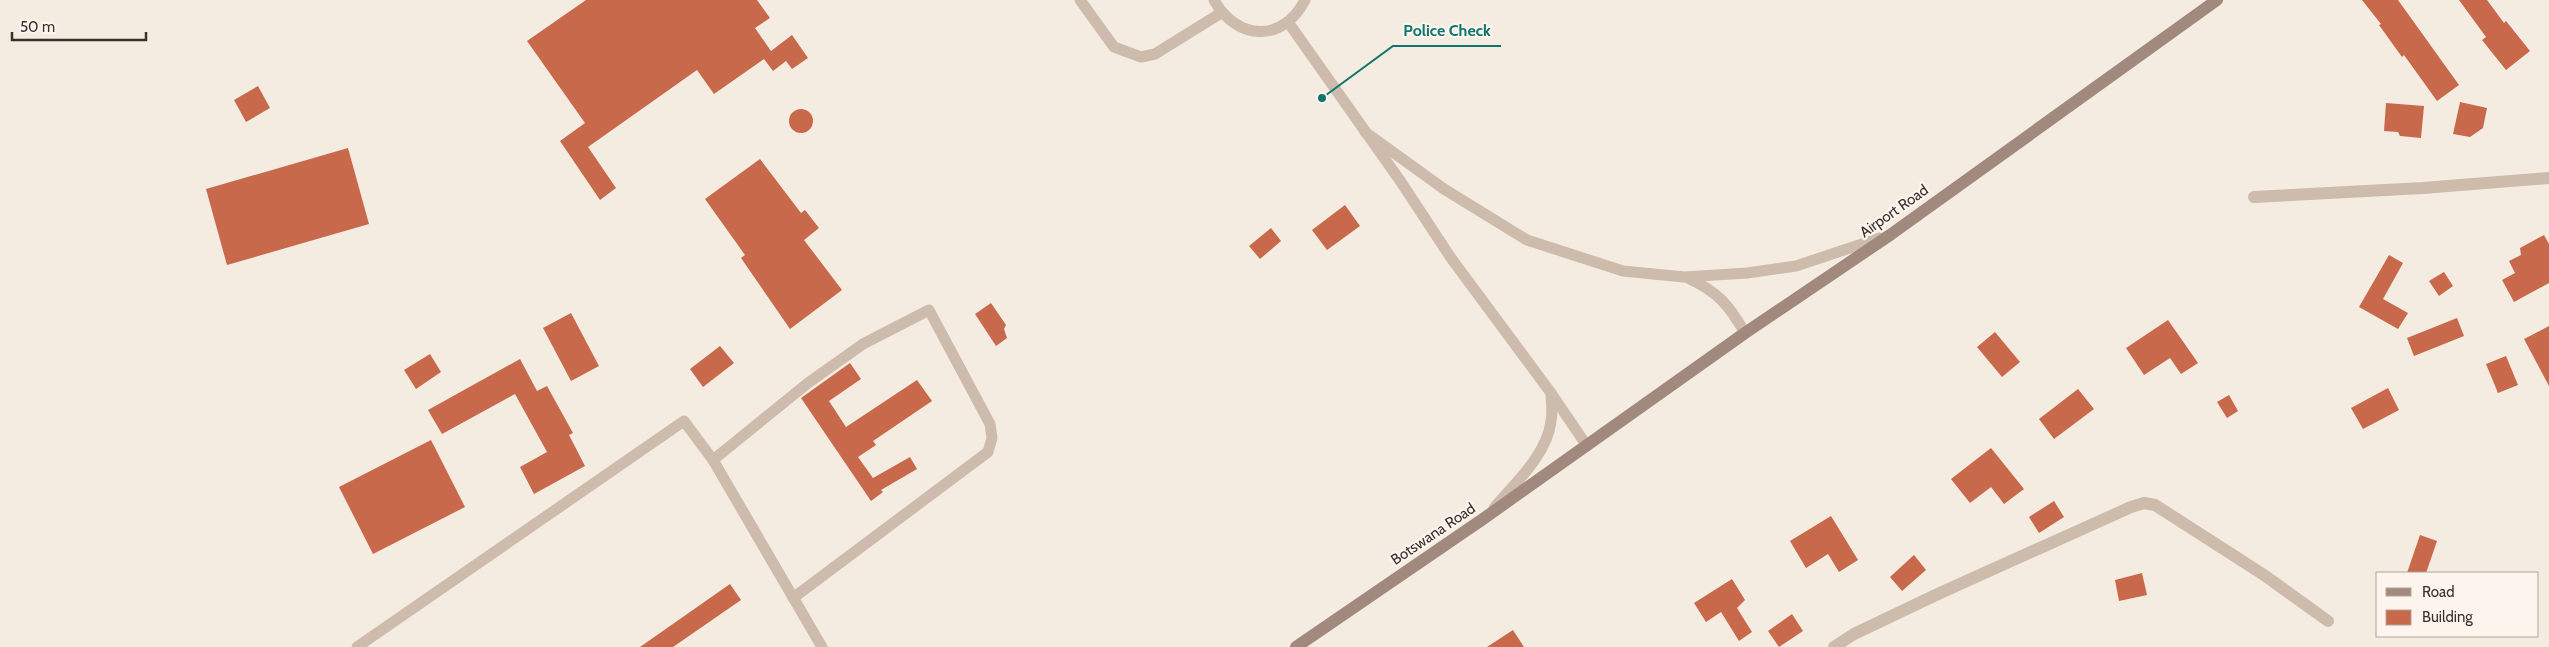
<svg xmlns="http://www.w3.org/2000/svg" width="2549" height="647" viewBox="0 0 2549 647" font-family="Cabin,sans-serif">
	<style>
		.building { fill: #c8694b }
		.lines { fill: none; stroke-linecap: round; stroke-linejoin: round }
		.lane { stroke: #cdbbac; stroke-width: 11 }
		.street { stroke: #cdbbac; stroke-width: 12 }
		.secondary { stroke: #a18a7d; stroke-width: 12 }
		.labels { text-anchor: middle; stroke-width: 4.5; stroke-linejoin: round; paint-order: stroke }
		.street-label { font-size: 15px; fill: #3b302b; stroke: #fbf5ee }
		.leader { fill: none; stroke: #0f766e; stroke-width: 2 }
		.callout-dot { fill: #0f766e; stroke: #fbf5ee; stroke-width: 2 }
		.callout-label { font-size: 16px; text-anchor: middle; font-weight: bold; fill: #0f766e; stroke: #fbf5ee; stroke-width: 4.5; stroke-linejoin: round; paint-order: stroke }
	</style>
	<rect width="100%" height="100%" fill="#f4ebe1"/>
	<g class="building">
		<path d="M586,0H757L770,18L755,28L771,51L792,35L808,58L792,69L786,61L773,71L764,59L714,94L697,70L588,147L616,188L600,200L560,141L585,123L527,41Z"/>
		<path d="M2362,0H2398L2459,85L2437,101L2404,55L2402,57L2379,25L2381,24Z"/>
		<path d="M2459,0H2487L2504,23L2506,21L2530,51L2506,70L2482,40L2486,37Z"/>
		<path d="M258,86L270,108L246,122L234,100Z"/>
		<path d="M2460,102L2487,108L2483,128L2470,137L2453,134Z"/>
		<path d="M2386,103L2424,106L2421,138L2400,136L2398,132L2384,131Z"/>
		<circle cx="801" cy="121" r="12"/>
		<path d="M348,148L369,224L227,265L206,189Z"/>
		<path d="M760,159L801,213L805,210L819,228L804,240L842,290L790,329L741,258L745,255L705,199Z"/>
		<path d="M1345,205L1360,226L1327,250L1312,230Z"/>
		<path d="M1271,228L1281,241L1260,259L1249,246Z"/>
		<path d="M2544,235L2549,244V283L2514,302L2502,280L2515,273L2509,261L2521,255L2520,248Z"/>
		<path d="M2389,255L2403,263L2383,299L2408,313L2398,329L2359,307Z"/>
		<path d="M2444,272L2453,286L2439,296L2429,281Z"/>
		<path d="M991,303L1006,325L1004,329L1007,338L996,346L975,314Z"/>
		<path d="M571,313L599,366L571,381L543,328Z"/>
		<path d="M2457,318L2464,336L2414,356L2407,338Z"/>
		<path d="M2168,320L2198,363L2181,374L2170,358L2144,375L2126,348Z"/>
		<path d="M2549,326V386L2524,339Z"/>
		<path d="M1995,332L2020,362L2002,377L1977,347Z"/>
		<path d="M720,346L734,363L703,387L690,369Z"/>
		<path d="M430,354L441,372L416,389L404,370Z"/>
		<path d="M2506,356L2518,385L2498,393L2486,364Z"/>
		<path d="M520,359L537,391L547,386L573,433L569,435L585,466L534,494L520,467L547,452L515,394L442,434L428,410Z"/>
		<path d="M850,363L861,379L829,401L846,427L917,380L932,401L873,441L876,445L858,457L873,478L910,457L917,469L881,490L883,492L871,501L801,398Z"/>
		<path d="M2388,388L2399,410L2363,429L2351,408Z"/>
		<path d="M2078,389L2094,409L2054,439L2039,419Z"/>
		<path d="M2229,395L2238,411L2227,418L2217,402Z"/>
		<path d="M431,440L465,507L373,554L339,487Z"/>
		<path d="M1991,448L2024,489L2004,504L1991,487L1970,503L1951,479Z"/>
		<path d="M2054,501L2064,517L2039,533L2029,517Z"/>
		<path d="M1831,516L1858,560L1839,572L1828,554L1806,568L1790,541Z"/>
		<path d="M2420,535L2437,541L2426,573H2407Z"/>
		<path d="M1914,555L1926,570L1902,591L1890,577Z"/>
		<path d="M2142,573L2147,595L2119,601L2115,580Z"/>
		<path d="M1732,579L1745,600L1737,608L1752,632L1739,641L1721,612L1706,622L1694,603Z"/>
		<path d="M730,584L741,600L673,647H640Z"/>
		<path d="M1792,614L1803,631L1779,647L1768,631Z"/>
		<path d="M1513,630L1524,647H1487Z"/>
	</g>
	<g class="lines">
		<g class="lane">
			<path d="M1080,0L1114,47L1141,57L1155,54L1221,13"/>
			<path d="M1214,0C1237,41 1283,43 1305,0"/>
			<path d="M1288,22L1401,182L1451,258L1551,393L1587,446"/>
			<path d="M1365,132L1444,189L1527,240L1623,271L1684,277L1747,273L1796,266L1883,237"/>
			<path d="M1688,278C1718,292 1729,305 1745,333"/>
			<path d="M713,460L822,647"/>
			<path d="M1494,508C1515,483 1547,455 1551,421C1553,412 1551,402 1551,393"/>
			<path d="M357,647L684,421L713,460L808,383L863,344L929,310L990,424L992,438L988,452L793,598"/>
		</g>
		<g class="street">
			<path d="M2254,197L2423,188L2549,178"/>
			<path d="M1834,647L1854,634L1940,593L2131,507L2144,503L2155,505L2264,575L2328,621"/>
		</g>
		<path class="secondary" d="M1296,647L1483,519L1745,333L1890,235L2217,0"/>
	</g>
	<g class="labels">
		<g class="street-label">
			<text transform="translate(1894 211) rotate(-35)" y="5">Airport Road</text>
			<text transform="translate(1433 534) rotate(-34)" y="5">Botswana Road</text>
		</g>
	</g>
	<path class="leader" d="M1322 98L1393 46H1501"/>
	<circle class="callout-dot" cx="1322" cy="98" r="5"/>
	<g class="callout-label">
		<text x="1447" y="36">Police Check</text>
	</g>
	<rect x="2376" y="572" width="162" height="65" fill="#fbf5ee" stroke="#aea6a0"/>
	<rect x="2386" y="588" width="25" height="8" fill="#a18a7d" stroke="#aea6a0"/>
	<text x="2422" y="597" font-size="15" fill="#3b302b">Road</text>
	<rect x="2386" y="610" width="25" height="15" fill="#c8694b" stroke="#aea6a0"/>
	<text x="2422" y="622" font-size="15" fill="#3b302b">Building</text>
	<path d="M12 32v8h134v-8" fill="none" stroke="#3b302b" stroke-width="2.5"/>
	<text x="20" y="32" font-size="15" fill="#3b302b" stroke="#fbf5ee" stroke-width="4" paint-order="stroke">50 m</text>
</svg>
